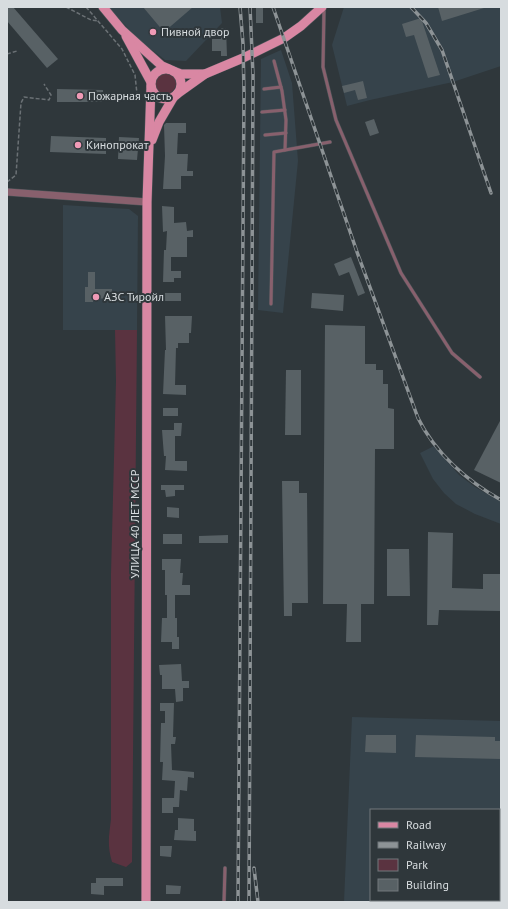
<svg xmlns="http://www.w3.org/2000/svg" width="508" height="909" viewBox="0 0 508 909" font-family="'PT Sans',sans-serif">
	<style>
		.built { fill: #36434b; fill-rule: evenodd }
		.green { fill: #5a3340 }
		.building { fill: #586165 }
		.lines { fill: none; stroke-linecap: round; stroke-linejoin: round }
		.service-casing { stroke: #4d5559; stroke-width: 4 }
		.tertiary-casing { stroke: #4d5559; stroke-width: 8 }
		.primary-casing { stroke: #4d5559; stroke-width: 10 }
		.path { stroke: #6b7175; stroke-width: 1.5; stroke-dasharray: 4 2; stroke-linecap: butt }
		.service { stroke: #88606d; stroke-width: 3 }
		.tertiary { stroke: #88606d; stroke-width: 7 }
		.primary { stroke: #d987a3; stroke-width: 9 }
		.rail-casing { stroke: #8d9396; stroke-width: 3.5 }
		.rail { stroke: #2f373b; stroke-width: 2; stroke-dasharray: 6; stroke-linecap: butt }
		.poi-dot { fill: #f09ab6; stroke: #2f373b; stroke-width: 1.5 }
		.labels { text-anchor: middle; stroke-width: 4; stroke-linejoin: round; paint-order: stroke }
		.poi-label { font-size: 12px; fill: #d7dcdf; stroke: #2f373b; text-anchor: start }
		.street-label { font-size: 12px; fill: #d7dcdf; stroke: #2f373b }
	</style>
	<rect width="100%" height="100%" fill="#2f373b"/>
	<g class="built">
		<path d="M108,7H220L222,23L186,61L165,60L139,40Z"/>
		<path d="M344,7H501V66L453,82L370,100L347,106L332,45Z"/>
		<path d="M281,50L292,83L298,161L283,313L258,310L261,59Z"/>
		<path d="M63,205L129,209L138,216L137,330H63Z"/>
		<path d="M434,446L459,475L475,487L501,502V524L475,514L456,504L444,493L433,479L420,453Z"/>
		<path d="M352,717L501,721V902H344ZM371,810H499V900H371Z"/>
	</g>
	<g class="green">
		<circle cx="165" cy="83" r="11"/>
		<path d="M115,330H137L132,862L126,867L112,862C107,845 109,836 111,819V574L116,381Z"/>
	</g>
	<g class="building">
		<path d="M7,7H13L58,59L47,68L7,21Z"/>
		<path d="M143,7H193L164,32Z"/>
		<rect x="256" y="7" width="7" height="16"/>
		<path d="M438,7H483L484,8L442,21Z"/>
		<path d="M421,18L440,75L428,78L414,35L406,37L402,24Z"/>
		<path d="M221,28H226L227,56H221V51H212V39H221Z"/>
		<path d="M363,81L367,98L358,100L355,90L344,93L342,86Z"/>
		<path d="M57,89L103,90V102H57Z"/>
		<path d="M374,119L379,133L370,136L365,122Z"/>
		<path d="M166,123H186V133H178L177,154H188L187,171H193V176H181V189H163L165,156L164,125Z"/>
		<path d="M51,136L106,138V154L50,152Z"/>
		<path d="M119,137L139,138L137,160L118,159Z"/>
		<path d="M162,206L174,207V223L186,222L187,231L193,230V237H187V257H171V271H181V278H174V282H163L164,250H166L167,231L163,232Z"/>
		<path d="M351,257L365,293L358,296L349,272L339,276L334,264Z"/>
		<path d="M88,272H95V289H112V298L93,299V302H85V287H88Z"/>
		<path d="M165,293H181V301H164Z"/>
		<path d="M312,293L344,295L343,311L311,308Z"/>
		<path d="M165,316H192L191,333H189V343H178V348H176L175,385H186V395L163,394L165,350H166Z"/>
		<path d="M325,325L365,326V364H376V370H383V384H388V408L394,409V449H375L374,604H361V642H346L347,604H323Z"/>
		<path d="M286,370H301V435H285Z"/>
		<rect x="163" y="408" width="15" height="8"/>
		<path d="M501,419V483L474,470Z"/>
		<path d="M174,423H182L181,436H175V461H187V471L165,470L166,456H164L162,430H174Z"/>
		<path d="M282,481H299V493H307L308,603H292V616H284Z"/>
		<path d="M161,485H184V490H175V496L166,497L165,490H161Z"/>
		<path d="M167,507L179,508V518L167,517Z"/>
		<path d="M428,532L453,533L452,588L483,589V574H501V611L439,610L438,625H427Z"/>
		<rect x="163" y="534" width="19" height="10"/>
		<path d="M228,535V543H199V536Z"/>
		<path d="M387,549H409L410,596H387Z"/>
		<path d="M162,559H181L180,573H183L182,585H190V595H175V618H177V637H179V649H172V642H161L162,618H167V595H165V570H162Z"/>
		<path d="M181,664L182,681H189V688H183V701L176,702L175,689H162V675H160L159,665Z"/>
		<path d="M160,703H174L173,737H176L175,744H171L172,770L194,772V778L188,777L187,791L180,790L179,807H173V813H162V798H174L175,781L162,780L163,762H160L161,723H165V711H160Z"/>
		<path d="M366,735H396V753L365,752Z"/>
		<path d="M416,735L495,737V741H501V759L415,757Z"/>
		<path d="M178,818L194,819V831H196V841L174,840L175,830H178Z"/>
		<path d="M160,846H172L171,857L160,856Z"/>
		<path d="M96,878H123V886H104V895L91,894V883H96Z"/>
		<path d="M166,885L181,886L180,894H166Z"/>
	</g>
	<g class="lines">
		<g class="service-casing">
			<g id="service">
				<path d="M324,9L323,67L336,120L401,273L452,353L480,377"/>
				<path d="M274,61L282,91L286,120L285,150"/>
				<path d="M264,89L281,87"/>
				<path d="M262,112L285,110"/>
				<path d="M265,135L286,133"/>
				<path d="M271,304L274,152L330,142"/>
				<path d="M224,902L225,868"/>
			</g>
		</g>
		<g class="tertiary-casing">
			<path id="tertiary" d="M7,192L147,202"/>
		</g>
		<g class="primary-casing">
			<g id="primary">
				<path d="M103,7L122,30L162,66L169,69"/>
				<path d="M126,36L151,82"/>
				<circle cx="166" cy="84" r="15"/>
				<path d="M173,71L181,74H205"/>
				<path d="M177,94L205,74L243,58L284,38L301,26L322,7"/>
				<path d="M152,140L159,122L173,98"/>
				<path d="M146,902L147,202L151,86"/>
			</g>
		</g>
		<g class="path">
			<path d="M66,7L91,20L98,21"/>
			<path d="M86,7L122,49L135,75L137,94"/>
			<path d="M7,54L17,51"/>
			<path d="M7,182L16,175L21,103L24,97L49,100L51,95L44,84"/>
		</g>
		<use href="#service" class="service"/>
		<use href="#tertiary" class="tertiary"/>
		<use href="#primary" class="primary"/>
		<g class="rail-casing">
			<g id="rail">
				<path d="M273,7L357,252L418,418C435,453 467,481 501,500"/>
				<path d="M411,7L426,23L442,50L491,193"/>
				<path d="M254,868L258,902"/>
				<path d="M238,902L244,93L243,44L240,7"/>
				<path d="M249,902L253,75L250,7"/>
			</g>
		</g>
		<use href="#rail" class="rail"/>
	</g>
	<g class="poi-dot">
		<circle cx="153" cy="32" r="4"/>
		<circle cx="80" cy="96" r="4"/>
		<circle cx="78" cy="145" r="4"/>
		<circle cx="96" cy="297" r="4"/>
	</g>
	<g class="labels">
		<g class="poi-label">
			<text x="161" y="36">Пивной двор</text>
			<text x="88" y="100">Пожарная часть</text>
			<text x="86" y="149">Кинопрокат</text>
			<text x="104" y="301">АЗС Тиройл</text>
		</g>
		<g class="street-label">
			<text transform="translate(135 524) rotate(-90)" y="4">УЛИЦА 40 ЛЕТ МССР</text>
		</g>
	</g>
	<rect width="508" height="909" fill="none" stroke="#d7dcdf" stroke-width="16"/>
	<rect x="370" y="809" width="130" height="92" fill="#2f373b" stroke="#72797d"/>
	<rect x="378" y="822" width="20" height="6" fill="#d987a3" stroke="#72797d"/>
	<text x="406" y="829" font-size="12" fill="#d7dcdf">Road</text>
	<rect x="378" y="842" width="20" height="6" fill="#8d9396" stroke="#72797d"/>
	<text x="406" y="849" font-size="12" fill="#d7dcdf">Railway</text>
	<rect x="378" y="859" width="20" height="12" fill="#5a3340" stroke="#72797d"/>
	<text x="406" y="869" font-size="12" fill="#d7dcdf">Park</text>
	<rect x="378" y="879" width="20" height="12" fill="#586165" stroke="#72797d"/>
	<text x="406" y="889" font-size="12" fill="#d7dcdf">Building</text>
</svg>
